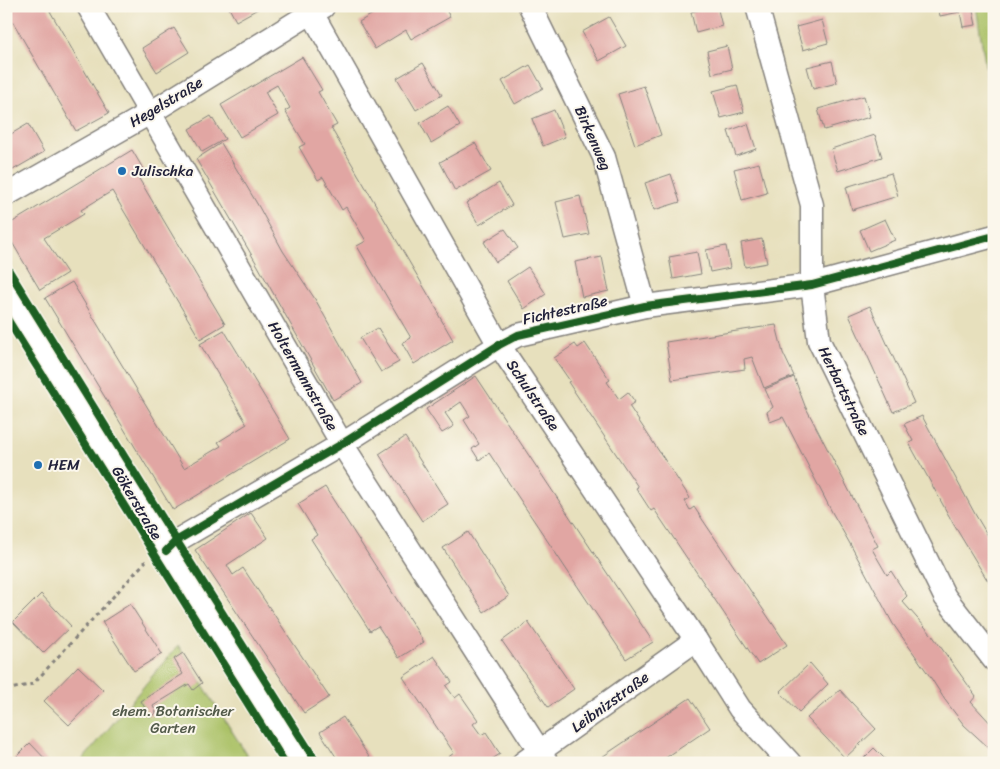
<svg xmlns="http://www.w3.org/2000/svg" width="1000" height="769" viewBox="0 0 1000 769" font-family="Sriracha,sans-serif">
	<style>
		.green { fill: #aac166; stroke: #667250 }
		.building { fill: #e1a6a3 }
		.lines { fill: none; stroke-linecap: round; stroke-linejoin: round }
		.minor-casing { stroke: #84817c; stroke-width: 25 }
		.major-casing { stroke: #84817c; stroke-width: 30 }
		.path { stroke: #84817c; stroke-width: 3; stroke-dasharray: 4 4; stroke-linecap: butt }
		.minor { stroke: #fff; stroke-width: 22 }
		.major { stroke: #fff; stroke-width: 28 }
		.cycleway-casing { stroke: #fbf7ec; stroke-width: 11 }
		.cycleway { stroke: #1b5e20; stroke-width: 8 }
		.poi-dot { fill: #1f6fb2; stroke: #fbf7ec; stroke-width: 2 }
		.labels { text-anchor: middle; stroke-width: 4; stroke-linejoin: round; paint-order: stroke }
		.street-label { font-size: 15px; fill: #22223b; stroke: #fbf7ec }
		.poi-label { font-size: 15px; fill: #22223b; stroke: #fbf7ec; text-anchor: start }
		.park-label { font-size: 15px; fill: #525a4a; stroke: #fbf7ec }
	</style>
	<rect width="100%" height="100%" fill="#fbf7ec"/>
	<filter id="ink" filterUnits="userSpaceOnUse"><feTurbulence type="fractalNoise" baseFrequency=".02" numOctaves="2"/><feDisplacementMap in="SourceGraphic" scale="10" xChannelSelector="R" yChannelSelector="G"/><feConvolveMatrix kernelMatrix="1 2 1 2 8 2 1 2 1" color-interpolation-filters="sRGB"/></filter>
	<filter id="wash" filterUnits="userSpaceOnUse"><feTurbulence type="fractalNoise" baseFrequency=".0096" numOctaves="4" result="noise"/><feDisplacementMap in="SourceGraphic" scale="20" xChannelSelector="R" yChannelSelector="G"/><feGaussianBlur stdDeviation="1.12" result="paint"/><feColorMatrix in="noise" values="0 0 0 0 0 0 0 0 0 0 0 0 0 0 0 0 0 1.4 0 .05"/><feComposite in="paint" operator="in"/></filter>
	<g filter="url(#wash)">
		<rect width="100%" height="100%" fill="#e7e0bd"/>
		<g class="green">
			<path d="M976,6H994V121Z"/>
			<path d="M178,645L252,763H80Z"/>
		</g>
		<g id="blocks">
			<g class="building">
				<path d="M6,6H47L109,113L76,131L6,10Z"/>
				<path d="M228,6H263L236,21Z"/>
				<path d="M386,6H444L450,17L411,39L406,30L375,49L359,22Z"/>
				<path d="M712,6H717L722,26L696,33L691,12Z"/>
				<path d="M938,6H972L976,25L963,27L960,12L940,16Z"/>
				<path d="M609,17L626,46L599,61L582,32Z"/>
				<path d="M822,20L828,43L803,50L796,27Z"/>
				<path d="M174,28L189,52L157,72L142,48Z"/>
				<path d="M727,46L732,69L712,74L707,51Z"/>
				<path d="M302,57L322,90L318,92L337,125L331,128L439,313L438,314L453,340L414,364L402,343L411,338L357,246L366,241L346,207L342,210L323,177L318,180L299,147L305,144L285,111L290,108L277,85L265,92L278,115L240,137L221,105Z"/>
				<path d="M832,61L837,83L813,89L807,67Z"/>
				<path d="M423,63L442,95L416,110L397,78Z"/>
				<path d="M530,65L543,88L515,104L502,81Z"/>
				<path d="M737,85L744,112L721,118L713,91Z"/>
				<path d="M644,86L661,135L635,145L618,94Z"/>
				<path d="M864,96L870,117L824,130L818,109Z"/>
				<path d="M448,106L460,126L431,143L420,123Z"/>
				<path d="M554,110L565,137L543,146L532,119Z"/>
				<path d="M211,116L225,139L202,152L189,129Z"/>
				<path d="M28,124L44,152L6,174V137Z"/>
				<path d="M748,124L756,149L736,156L728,131Z"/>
				<path d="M875,135L882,157L838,171L831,149Z"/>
				<path d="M221,143L259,207L283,251L315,299L362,383L333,400L258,266L196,159Z"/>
				<path d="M475,143L491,171L455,191L440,162Z"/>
				<path d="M132,150L145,172L138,177L225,324L200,339L112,191L81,210L84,214L44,238L67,273L40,290L6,232V226Z"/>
				<path d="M759,163L767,193L742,200L734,169Z"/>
				<path d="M891,173L898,196L852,210L846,187Z"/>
				<path d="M671,174L680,202L654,210L645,183Z"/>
				<path d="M499,183L512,205L479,225L466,203Z"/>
				<path d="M580,196L589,234L565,239L556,202Z"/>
				<path d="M885,219L895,240L869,251L860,230Z"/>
				<path d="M505,229L518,248L496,262L484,242Z"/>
				<path d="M762,239L767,263L745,267L741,243Z"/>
				<path d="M726,246L730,268L710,272L706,250Z"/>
				<path d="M697,252L701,274L673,279L669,257Z"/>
				<path d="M602,257L609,291L582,297L575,262Z"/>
				<path d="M528,267L546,294L524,309L507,281Z"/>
				<path d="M72,282L184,468L221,446L218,442L247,424L200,344L224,330L290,439L173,510L45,298Z"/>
				<path d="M870,306L914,403L893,412L849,315Z"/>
				<path d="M776,325L783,353L794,376L764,388L752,357L744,359L745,369L672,380L666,342Z"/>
				<path d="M378,328L399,362L381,372L360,338Z"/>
				<path d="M585,343L610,380L607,382L619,399L628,392L635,402L629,406L690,498L685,501L690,510L694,507L787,645L758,664L654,509L651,511L636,488L638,487L568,382L570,381L554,358L575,344L578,348Z"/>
				<path d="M476,376L653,642L626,659L489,453L479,460L472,449L479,444L464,420L470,416L461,402L445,413L454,426L442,433L426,409Z"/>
				<path d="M794,377L805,406L878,546L872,549L887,575L891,571L907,596L902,601L932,635L976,696L971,702L994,727V754L988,747L964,725L945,700L929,675L893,624L849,542L833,514L783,417L770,422L767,412L773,407L765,389Z"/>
				<path d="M922,416L975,514L994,546V589L986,578L954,525L909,443L913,441L904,424Z"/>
				<path d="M405,437L448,504L422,521L379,454Z"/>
				<path d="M325,487L424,642L399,658L378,626L370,631L311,539L317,535L298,504Z"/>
				<path d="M251,513L268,538L227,565L233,575L243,568L329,697L304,713L195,550Z"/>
				<path d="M468,532L509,596L484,612L443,548Z"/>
				<path d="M41,594L71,626L43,653L13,622Z"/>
				<path d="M130,604L162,654L134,671L102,622Z"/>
				<path d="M528,622L574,689L548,707L502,641Z"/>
				<path d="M183,653L202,683L193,690L189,684L153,706L156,713L150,717L141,701L183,674L174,659Z"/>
				<path d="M434,656L452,682L446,686L455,698L460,694L478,720L473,724L481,735L486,732L500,754L486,763H440L454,753L403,677Z"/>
				<path d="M810,663L828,684L799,712L780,692Z"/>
				<path d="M78,666L103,690L69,725L44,701Z"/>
				<path d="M840,690L876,729L845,758L807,718Z"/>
				<path d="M690,698L710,728L658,763H593Z"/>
				<path d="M343,717L373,763H340L320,732Z"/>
				<path d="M30,743L49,763H10Z"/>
				<path d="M874,748L889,763H859Z"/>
			</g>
		</g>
	</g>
	<g filter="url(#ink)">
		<use href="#blocks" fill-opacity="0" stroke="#84817c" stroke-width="1"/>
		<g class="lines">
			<g class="minor-casing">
				<g id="minor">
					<path d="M88,6L150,113L342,444L547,763"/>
					<path d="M308,6L499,345L696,640L740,709L790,763"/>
					<path d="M530,6L604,157L645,306"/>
					<path d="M757,6L812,205V285L819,341L945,597L994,660"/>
					<path d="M6,195L150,113L311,13L323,7"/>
					<path d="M166,551L176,541L342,444L499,345L518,335L645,306L812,285L994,236"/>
					<path d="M523,763L696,640"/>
				</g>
			</g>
			<g class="major-casing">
				<path id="major" d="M6,292L116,467L166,551L304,763"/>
			</g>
			<path class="path" d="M6,690L33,684L146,561"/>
			<use href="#minor" class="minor"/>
			<use href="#major" class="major"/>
			<g class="cycleway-casing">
				<g id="cycleway">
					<path d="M6,266L168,527L317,763"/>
					<path d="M6,317L285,763"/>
					<path d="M166,551L176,541L342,444L499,345L518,335L645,306L812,285L994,236"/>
				</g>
			</g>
			<use href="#cycleway" class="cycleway"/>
		</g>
	</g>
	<g class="poi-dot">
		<circle cx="122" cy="171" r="5"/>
		<circle cx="38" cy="465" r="5"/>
	</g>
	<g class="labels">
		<g class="street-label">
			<text transform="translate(166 102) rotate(-31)" y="5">Hegelstraße</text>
			<text transform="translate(593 138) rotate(66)" y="5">Birkenweg</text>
			<text transform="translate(565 310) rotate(-13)" y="5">Fichtestraße</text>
			<text transform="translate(303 376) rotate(60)" y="5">Holtermannstraße</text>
			<text transform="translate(844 391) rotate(64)" y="5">Herbartstraße</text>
			<text transform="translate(533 395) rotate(56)" y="5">Schulstraße</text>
			<text transform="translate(137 503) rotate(59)" y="5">Gökerstraße</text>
			<text transform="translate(610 702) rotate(-36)" y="5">Leibnizstraße</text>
		</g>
		<g class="poi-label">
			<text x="132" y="176">Julischka</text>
			<text x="48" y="470">HEM</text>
		</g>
		<g class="park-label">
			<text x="173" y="716">ehem. Botanischer<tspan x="173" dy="17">Garten</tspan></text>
		</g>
	</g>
	<rect width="1000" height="769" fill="none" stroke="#fbf7ec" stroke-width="25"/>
</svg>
